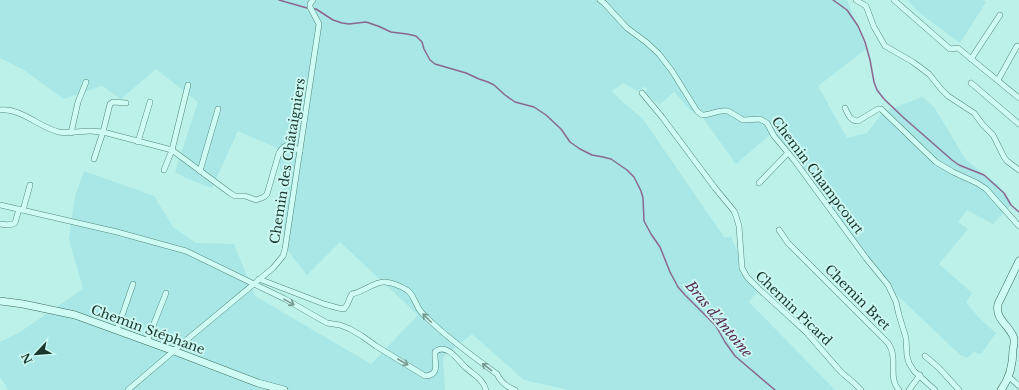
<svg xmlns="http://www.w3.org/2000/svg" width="1019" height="390" viewBox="0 0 1019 390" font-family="'Libre Baskerville',serif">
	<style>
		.farmland { fill: #a8e7e6 }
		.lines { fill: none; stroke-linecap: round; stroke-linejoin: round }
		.stream { stroke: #8b678f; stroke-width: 1.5 }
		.street-casing { stroke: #548978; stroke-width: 6 }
		.secondary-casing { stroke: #386a59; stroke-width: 8 }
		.street { stroke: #cffbf5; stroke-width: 5 }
		.secondary { stroke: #cffbf5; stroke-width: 7 }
		.oneway { stroke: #749990 }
		.labels { text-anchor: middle; stroke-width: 4; stroke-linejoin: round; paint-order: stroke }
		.street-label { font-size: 13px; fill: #1a372c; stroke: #cbf8f2 }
		.water-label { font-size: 14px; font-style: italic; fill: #582853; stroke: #cbf8f2 }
	</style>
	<rect width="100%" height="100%" fill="#bbf1e9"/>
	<g class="farmland">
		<path d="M0,0H847L866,49L818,86L847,138L867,133L883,112L922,97L934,107L966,160L998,185L1011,205L993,224L967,210L958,222L968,229L939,264L972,293L966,302L980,319L996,333L981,354L974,352L967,358L959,354L894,292L772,133L736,164L700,114L690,110L674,92L659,105L646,93L647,88L644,87L638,91L623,83L612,91L618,98L643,119L724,237H731L749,277L760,287L749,302L835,390H569L524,380L472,334L443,357L445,390H8L0,377V342L20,332L83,289L69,239L75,196L84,171L154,196L173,227L196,243L234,244L255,296L371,364L418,315L340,242L307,275L284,246V189L277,148L238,131L212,188L186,178L175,172L198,102L156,69L121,99L102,86L64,99L24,70L0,58Z"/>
		<path d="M907,0H983L986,2L960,43L921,14Z"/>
	</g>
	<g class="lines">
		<g class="stream">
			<path d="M279,0L307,8"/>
			<path d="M833,0L847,10L858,26L865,42L870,60L874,82L877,90L884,99L904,118L952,160L959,165L984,175L1004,193L1011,205L1019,212"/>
			<path d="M313,9H316L333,20L342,23L349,24L366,22L378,26L391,32L407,34L416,36L422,42L424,49L430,60L435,64L466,73L479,79L488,82L494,85L505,95L515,102L534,107L546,115L561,129L570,142L580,149L592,155L603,157L611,159L627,170L634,177L641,191L643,198L644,221L651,234L660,247L670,272L678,287L685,295L716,326L725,342L735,356L775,390"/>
		</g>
		<g class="street-casing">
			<g id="street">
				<path d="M600,0L604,3L627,28L646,42L659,54L672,71L697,111L702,115C711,115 719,109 728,111L743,120L760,119L767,123L774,136L794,160L866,258L888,285L896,302L899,315L906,338L907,356L909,363L914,371L935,390"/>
				<path d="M856,0L866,6L874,27L885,46L913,62L929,74L941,89L948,96L974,113L983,125L993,135L1004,157L1007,161L1019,170"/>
				<path d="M894,0L950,49L958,48L1019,98"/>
				<path d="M971,59L1000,15"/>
				<path d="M998,80L1017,46"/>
				<path d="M971,83L1019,124"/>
				<path d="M642,93L662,117L715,188L734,211L736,216L739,226L742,268L747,277L759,289L806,332L841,372L854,383L861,390"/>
				<path d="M845,108C848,114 850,121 858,121L878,109H881L936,162L953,172L977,183L986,189L1019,226"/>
				<path d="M0,110C22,108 38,127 59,132C69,134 80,131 90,131C94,131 99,132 103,132L172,150L230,193L235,196H245L256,200L264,197L267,194L279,153C286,141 290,145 300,151"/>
				<path d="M71,133L78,102L86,82"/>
				<path d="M138,142L150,102"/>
				<path d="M94,159L103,132L110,104L113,102L126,103"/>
				<path d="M164,170L172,150L188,85"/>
				<path d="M200,171L218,109"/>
				<path d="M759,183L788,153"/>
				<path d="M0,205L117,232L186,251L254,284L285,299L327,323L340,325L350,329L362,336L376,346L425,376C441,375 434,362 435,352C446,342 458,360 465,367C474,375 483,379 486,390"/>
				<path d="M23,210L30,185"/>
				<path d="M0,224C5,225 10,226 15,223L19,209"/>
				<path d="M779,230L788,243L888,343C899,358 887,378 899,390"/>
				<path d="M259,279L324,304L338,308L344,309C349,304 348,300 352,294C363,292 374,282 384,282C390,282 401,286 407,290C412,293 414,300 417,305C418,308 421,312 424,315C446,337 472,356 497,374C501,383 507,387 515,390"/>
				<path d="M117,330L133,284"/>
				<path d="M147,341L166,293"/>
				<path d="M925,356L939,368L959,390"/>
				<path d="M1008,376L1019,386"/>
				<path d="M128,390L169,355L178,347L273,268L283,256L285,249L319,24L310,7V4L313,0"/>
				<path d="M909,390L920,375"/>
			</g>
		</g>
		<g class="secondary-casing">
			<g id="secondary">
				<path d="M0,301L23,304L75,315L174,351L258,383L284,390"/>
				<path d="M1001,390C1010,378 1013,363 1013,349C1014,345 1015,340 1013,336C1007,323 995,319 998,304L1019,261"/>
			</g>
		</g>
		<use href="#street" class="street"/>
		<use href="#secondary" class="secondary"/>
	</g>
	<defs><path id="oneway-shaft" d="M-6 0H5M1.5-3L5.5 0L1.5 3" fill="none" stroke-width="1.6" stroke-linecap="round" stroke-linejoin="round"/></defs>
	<g class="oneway">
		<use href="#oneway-shaft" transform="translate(289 302) rotate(29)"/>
		<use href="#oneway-shaft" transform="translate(427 318) rotate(-135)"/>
		<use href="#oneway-shaft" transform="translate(403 362) rotate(30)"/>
		<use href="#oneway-shaft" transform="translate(487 367) rotate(-143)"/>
	</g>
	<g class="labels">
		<g class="street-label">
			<text transform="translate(287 161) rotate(-81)" y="5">Chemin des Châtaigniers</text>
			<text transform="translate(818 175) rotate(53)" y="5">Chemin Champcourt</text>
			<text transform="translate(858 297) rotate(45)" y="5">Chemin Bret</text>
			<text transform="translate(794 308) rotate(44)" y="5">Chemin Picard</text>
			<text transform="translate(148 329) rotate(20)" y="5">Chemin Stéphane</text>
		</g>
		<g class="water-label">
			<text transform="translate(719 319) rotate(50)" y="5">Bras d'Antoine</text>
		</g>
	</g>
	<g transform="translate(36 354) rotate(244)" stroke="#cbf8f2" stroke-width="3" paint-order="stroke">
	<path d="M0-3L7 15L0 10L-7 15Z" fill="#1a372c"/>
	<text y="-6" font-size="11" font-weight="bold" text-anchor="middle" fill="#1a372c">N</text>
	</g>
</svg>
